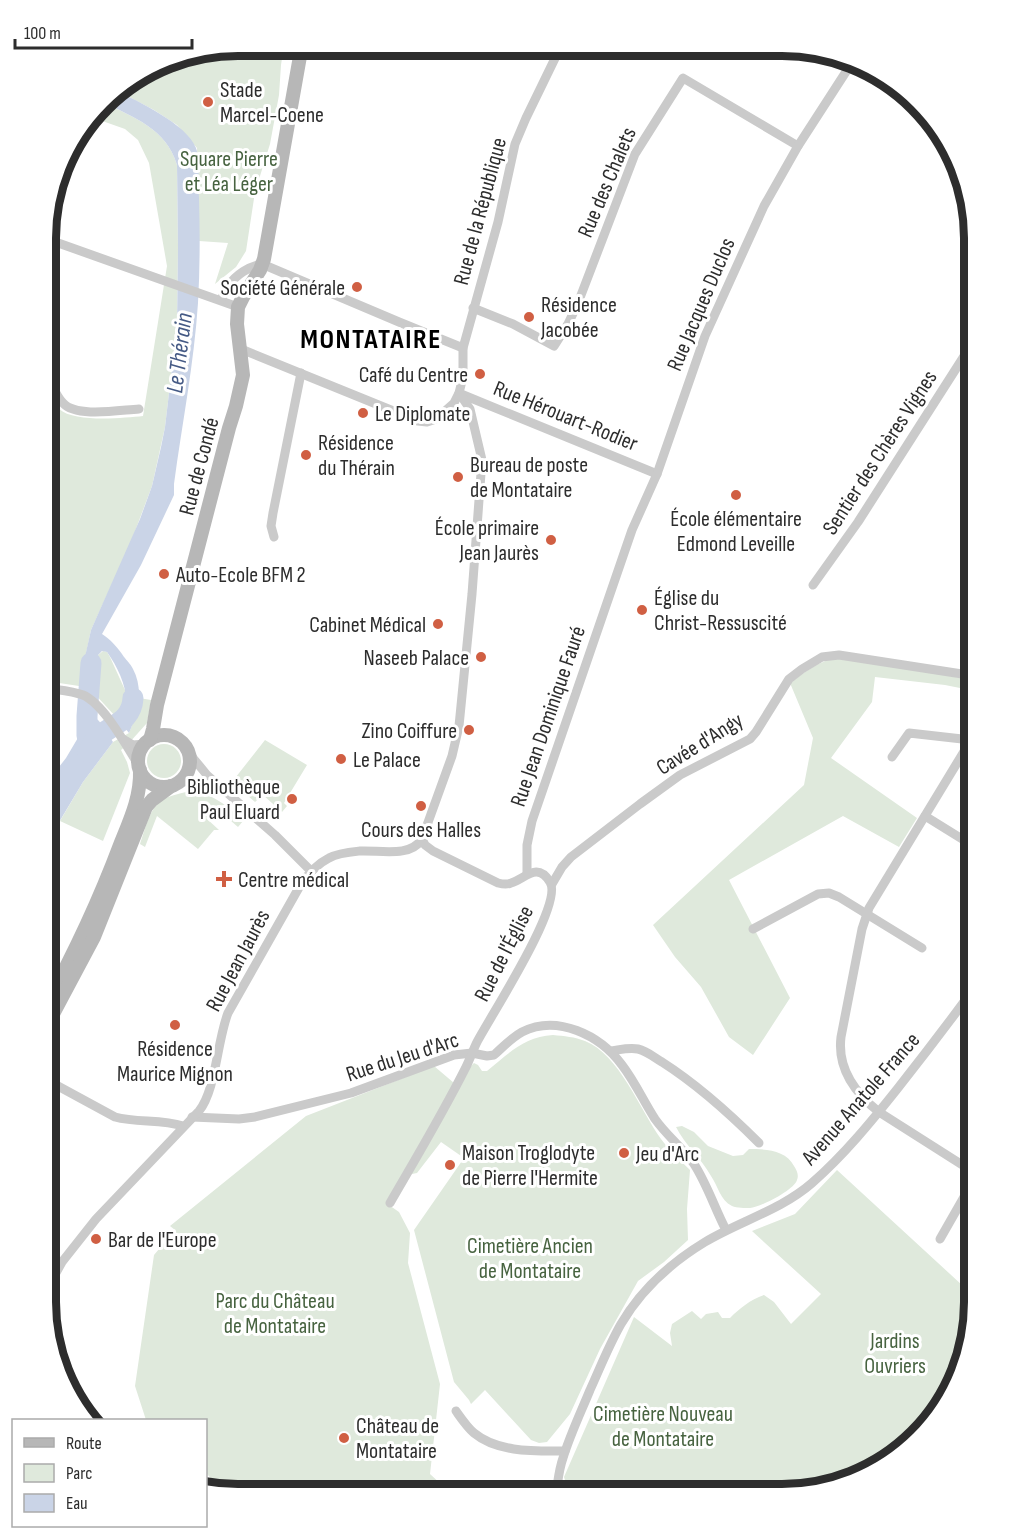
<svg xmlns="http://www.w3.org/2000/svg" width="1020" height="1539" viewBox="0 0 1020 1539" font-family="'Sofia Sans Condensed',sans-serif">
	<style>
		.green { fill: #dfe9dc }
		.water { fill: #cad4e7 }
		.lines { fill: none; stroke-linecap: round; stroke-linejoin: round }
		.river { stroke: #cad4e7; stroke-width: 21 }
		.minor { stroke: #cacaca; stroke-width: 9 }
		.secondary { stroke: #b7b7b7; stroke-width: 14 }
		.poi-dot { fill: #d05f43; stroke: #fff; stroke-width: 2 }
		.labels { text-anchor: middle; stroke-width: 6; stroke-linejoin: round; paint-order: stroke }
		.poi-label { font-size: 22px; fill: #2d2d2d; stroke: #fff; text-anchor: start }
		.park-label { font-size: 22px; fill: #476340; stroke: #fff }
		.street-label { font-size: 22px; fill: #2d2d2d; stroke: #fff }
		.water-label { font-size: 24px; font-style: italic; fill: #455a85; stroke: #fff }
		.district-label { font-size: 28px; font-weight: bold; letter-spacing: 1.5px; fill: #000; stroke: #fff }
		.rim { fill: none; stroke: #2d2d2d; stroke-width: 8 }
	</style>
	<rect width="100%" height="100%" fill="#fff"/>
	<g class="green">
		<path d="M237,45H284L281,65L279,95L270,144L255,192L246,251L236,267L215,284L228,243L199,241L197,148L177,125L154,110L116,90L175,55Z"/>
		<path d="M103,102C134,118 166,128 177,165L178,248L177,325L165,427L152,486L131,542L91,630L79,686L46,681V388C51,395 53,403 59,409C75,423 123,418 143,416L167,266L149,163L138,140L125,129L91,117Z"/>
		<path d="M103,651L107,652L110,657L125,690L126,707L115,716L93,692L97,656Z"/>
		<path d="M837,658L940,674L975,681V691L945,685L875,677L872,702L831,758L917,818L899,847L843,816L729,880L790,998L753,1055L729,1037L701,987L675,957L653,925L804,785L813,738L790,683C804,673 818,661 837,658Z"/>
		<path d="M139,698L151,700L147,723L129,743L121,750L127,762L130,773L103,841L60,821L83,782L113,742L129,733L138,710Z"/>
		<path d="M265,740L307,765L284,803L287,806L282,812L263,795L255,802L232,782Z"/>
		<circle cx="164" cy="761" r="17"/>
		<path d="M186,792C210,791 227,805 243,821L238,827L216,808L206,818L219,830H214L198,849L157,816L145,847L140,844C145,830 149,809 162,800C169,796 178,794 186,792Z"/>
		<path d="M553,1035C564,1036 575,1037 585,1041C619,1054 640,1110 661,1139C669,1150 680,1160 690,1170L687,1209L688,1240L664,1262L638,1281L600,1349L570,1414L547,1442L539,1443L531,1440L485,1390L471,1404L469,1400L454,1382L414,1230L464,1158L441,1142L417,1173L402,1176L386,1203L399,1212L410,1233L408,1263L440,1384L430,1474L443,1486L445,1493L224,1492L206,1473V1420H146L135,1386L154,1255L175,1230L170,1226L306,1116L434,1066L454,1083L474,1063L478,1065L482,1071H487C509,1053 524,1037 553,1035Z"/>
		<path d="M682,1126L694,1132L708,1146L733,1156L743,1155L749,1149C766,1149 786,1150 794,1166C797,1171 799,1175 797,1180C794,1190 761,1207 750,1208C745,1208 737,1208 732,1206C720,1200 718,1186 711,1176C701,1158 685,1145 676,1127Z"/>
		<path d="M837,1170L975,1297V1315L942,1409L909,1447L857,1479L783,1494L569,1493L564,1477L634,1317L672,1346L670,1333L672,1324L692,1311L701,1319L706,1314L718,1312L722,1318H730C740,1308 750,1300 764,1295L774,1302L791,1324L821,1294L752,1231L795,1214Z"/>
	</g>
	<g class="water">
		<path d="M116,90C138,102 186,123 196,148C200,158 198,186 199,198C200,233 200,268 198,303C194,364 182,424 174,484V495L141,565L102,634C111,640 116,646 122,654C125,659 131,664 133,669C144,690 138,713 129,733L115,716L126,706C128,689 118,667 107,652L102,651L97,656L93,692L79,686L80,679L91,630L140,519L152,486L161,447L165,427L177,325L178,248L177,165C166,128 134,118 103,102L111,92Z"/>
		<path d="M80,704L99,721L113,742L83,782L46,844V789L52,776L66,758L82,731Z"/>
	</g>
	<g class="lines">
		<g class="river">
			<path d="M87,736V716L91,663"/>
			<path d="M88,752C91,747 94,740 99,736C114,724 132,720 133,698"/>
		</g>
		<g class="minor">
			<path d="M47,239L238,307"/>
			<path d="M221,300C223,296 225,290 228,286C236,275 249,266 262,264L399,322L463,348"/>
			<path d="M473,308L513,324L554,346L568,324L578,303L635,154L683,78L798,146"/>
			<path d="M241,349L418,421L427,422L436,419L454,403L459,393L463,377V348L498,222L515,144L526,118L561,46"/>
			<path d="M46,379C54,386 56,396 63,403C76,418 120,410 139,409"/>
			<path d="M461,394L657,474"/>
			<path d="M274,537L271,526L273,513L301,373"/>
			<path d="M813,585L858,522L975,339"/>
			<path d="M46,688C58,690 72,691 83,695C104,704 127,747 139,766"/>
			<path d="M123,739L133,745L145,744"/>
			<path d="M188,752L207,775L275,835L311,871"/>
			<path d="M892,757L909,733L971,740"/>
			<path d="M180,781L204,784L219,789"/>
			<path d="M925,816L975,847"/>
			<path d="M527,874V845L532,821L632,530L657,474L705,336L764,206L798,146L851,64"/>
			<path d="M552,884L562,867L571,857L640,804L680,775L750,739L756,732L789,679L802,669L822,657L839,655L975,676"/>
			<path d="M753,929L818,894L829,893L839,897L922,948"/>
			<path d="M610,1051C619,1050 629,1047 638,1049C647,1051 655,1058 662,1062C698,1085 729,1113 759,1143"/>
			<path d="M45,1079L115,1117C137,1123 161,1119 183,1126"/>
			<path d="M192,1117L239,1119L255,1117L351,1093L454,1055L472,1053L487,1056L494,1055C503,1047 511,1038 522,1032C557,1014 600,1035 622,1065C635,1082 644,1102 655,1119C667,1136 683,1148 694,1164C707,1184 715,1209 726,1230"/>
			<path d="M975,1173L879,1112C855,1093 837,1069 841,1037L862,929L869,908L971,740L975,741"/>
			<path d="M390,1203C416,1158 443,1113 466,1067C470,1059 473,1050 477,1042C490,1017 564,904 550,882C537,861 525,879 511,883C507,885 502,884 498,883L433,851L425,845L422,839"/>
			<path d="M940,1239L964,1197L975,1169"/>
			<path d="M46,1304L52,1280L62,1262L96,1219L199,1111C216,1090 217,1041 228,1013L301,884C309,873 317,864 329,858C338,853 350,852 360,851C380,850 410,858 422,839L452,756L459,726L472,594L482,460L470,409L459,393"/>
			<path d="M456,1411C461,1418 467,1427 474,1433C498,1453 536,1451 565,1451"/>
			<path d="M556,1493C558,1481 559,1469 563,1458C570,1435 581,1412 590,1390C600,1368 609,1345 621,1324C641,1290 672,1262 705,1242C740,1221 781,1210 812,1183C844,1155 871,1122 898,1088C924,1055 950,1021 975,987"/>
		</g>
		<g class="secondary">
			<circle cx="164" cy="761" r="26"/>
			<path d="M150,740L153,729L157,705L229,428L236,406L243,375L237,324L238,307L243,297L260,270L264,259L302,45"/>
			<path d="M45,1007C74,954 99,901 120,845C130,820 141,797 140,770"/>
			<path d="M45,1029L94,937L146,807L152,800L171,786"/>
		</g>
	</g>
	<g class="poi-dot">
		<circle cx="208" cy="102" r="6"/>
		<circle cx="357" cy="287" r="6"/>
		<circle cx="529" cy="317" r="6"/>
		<circle cx="480" cy="374" r="6"/>
		<circle cx="363" cy="413" r="6"/>
		<circle cx="306" cy="455" r="6"/>
		<circle cx="458" cy="477" r="6"/>
		<circle cx="736" cy="495" r="6"/>
		<circle cx="551" cy="540" r="6"/>
		<circle cx="164" cy="574" r="6"/>
		<circle cx="642" cy="610" r="6"/>
		<circle cx="438" cy="624" r="6"/>
		<circle cx="481" cy="657" r="6"/>
		<circle cx="469" cy="730" r="6"/>
		<circle cx="341" cy="759" r="6"/>
		<circle cx="292" cy="799" r="6"/>
		<circle cx="421" cy="806" r="6"/>
		<path d="M221 870h6v6h6v6h-6v6h-6v-6h-6v-6h6z"/>
		<circle cx="175" cy="1025" r="6"/>
		<circle cx="624" cy="1153" r="6"/>
		<circle cx="450" cy="1165" r="6"/>
		<circle cx="96" cy="1239" r="6"/>
		<circle cx="344" cy="1438" r="6"/>
	</g>
	<g class="labels">
		<g class="poi-label">
			<text x="220" y="97">Stade<tspan x="220" dy="25">Marcel-Coene</tspan></text>
			<text x="345" y="295" text-anchor="end">Société Générale</text>
			<text x="541" y="312">Résidence<tspan x="541" dy="25">Jacobée</tspan></text>
			<text x="468" y="382" text-anchor="end">Café du Centre</text>
			<text x="375" y="421">Le Diplomate</text>
			<text x="318" y="450">Résidence<tspan x="318" dy="25">du Thérain</tspan></text>
			<text x="470" y="472">Bureau de poste<tspan x="470" dy="25">de Montataire</tspan></text>
			<text x="736" y="526" text-anchor="middle">École élémentaire<tspan x="736" dy="25">Edmond Leveille</tspan></text>
			<text x="539" y="535" text-anchor="end">École primaire<tspan x="539" dy="25">Jean Jaurès</tspan></text>
			<text x="176" y="582">Auto-Ecole BFM 2</text>
			<text x="654" y="605">Église du<tspan x="654" dy="25">Christ-Ressuscité</tspan></text>
			<text x="426" y="632" text-anchor="end">Cabinet Médical</text>
			<text x="469" y="665" text-anchor="end">Naseeb Palace</text>
			<text x="457" y="738" text-anchor="end">Zino Coiffure</text>
			<text x="353" y="767">Le Palace</text>
			<text x="280" y="794" text-anchor="end">Bibliothèque<tspan x="280" dy="25">Paul Eluard</tspan></text>
			<text x="421" y="837" text-anchor="middle">Cours des Halles</text>
			<text x="238" y="887">Centre médical</text>
			<text x="175" y="1056" text-anchor="middle">Résidence<tspan x="175" dy="25">Maurice Mignon</tspan></text>
			<text x="462" y="1160">Maison Troglodyte<tspan x="462" dy="25">de Pierre l'Hermite</tspan></text>
			<text x="636" y="1161">Jeu d'Arc</text>
			<text x="108" y="1247">Bar de l'Europe</text>
			<text x="356" y="1433">Château de<tspan x="356" dy="25">Montataire</tspan></text>
		</g>
		<g class="park-label">
			<text x="229" y="166">Square Pierre<tspan x="229" dy="25">et Léa Léger</tspan></text>
			<text x="530" y="1253">Cimetière Ancien<tspan x="530" dy="25">de Montataire</tspan></text>
			<text x="275" y="1308">Parc du Château<tspan x="275" dy="25">de Montataire</tspan></text>
			<text x="895" y="1348">Jardins<tspan x="895" dy="25">Ouvriers</tspan></text>
			<text x="663" y="1421">Cimetière Nouveau<tspan x="663" dy="25">de Montataire</tspan></text>
		</g>
		<g class="street-label">
			<text transform="translate(606 182) rotate(-67)" y="8">Rue des Chalets</text>
			<text transform="translate(479 211) rotate(-75)" y="8">Rue de la République</text>
			<text transform="translate(700 304) rotate(-67)" y="8">Rue Jacques Duclos</text>
			<text transform="translate(566 415) rotate(22)" y="8">Rue Hérouart-Rodier</text>
			<text transform="translate(879 452) rotate(-57)" y="8">Sentier des Chères Vignes</text>
			<text transform="translate(198 466) rotate(-75)" y="8">Rue de Condé</text>
			<text transform="translate(547 716) rotate(-71)" y="8">Rue Jean Dominique Fauré</text>
			<text transform="translate(699 743) rotate(-32)" y="8">Cavée d'Angy</text>
			<text transform="translate(503 953) rotate(-63)" y="8">Rue de l'Église</text>
			<text transform="translate(237 960) rotate(-62)" y="8">Rue Jean Jaurès</text>
			<text transform="translate(402 1056) rotate(-18)" y="8">Rue du Jeu d'Arc</text>
			<text transform="translate(860 1098) rotate(-49)" y="8">Avenue Anatole France</text>
		</g>
		<g class="water-label">
			<text transform="translate(179 353) rotate(-83)" y="8">Le Thérain</text>
		</g>
		<g class="district-label">
			<text x="371" y="348">MONTATAIRE</text>
		</g>
	</g>
	<path d="M0 0H1020V1539H0ZM238 56H782A182 182 0 0 1 964 238V1302A182 182 0 0 1 782 1484H238A182 182 0 0 1 56 1302V238A182 182 0 0 1 238 56Z" fill="#fff" fill-rule="evenodd"/>
	<path class="rim" d="M238 56H782A182 182 0 0 1 964 238V1302A182 182 0 0 1 782 1484H238A182 182 0 0 1 56 1302V238A182 182 0 0 1 238 56Z"/>
	<rect x="12" y="1419" width="195" height="108" fill="#ffffff" stroke="#ababab" stroke-width="1.5"/>
	<rect x="24" y="1438" width="30" height="9" fill="#b7b7b7" stroke="#ababab" stroke-width="1.5"/>
	<text x="66" y="1449" font-size="18" fill="#2d2d2d">Route</text>
	<rect x="24" y="1464" width="30" height="18" fill="#dfe9dc" stroke="#ababab" stroke-width="1.5"/>
	<text x="66" y="1479" font-size="18" fill="#2d2d2d">Parc</text>
	<rect x="24" y="1494" width="30" height="18" fill="#cad4e7" stroke="#ababab" stroke-width="1.5"/>
	<text x="66" y="1509" font-size="18" fill="#2d2d2d">Eau</text>
	<path d="M15 39v9h177v-9" fill="none" stroke="#2d2d2d" stroke-width="3"/>
	<text x="24" y="39" font-size="18" fill="#2d2d2d" stroke="#ffffff" stroke-width="4.5" paint-order="stroke">100 m</text>
</svg>
